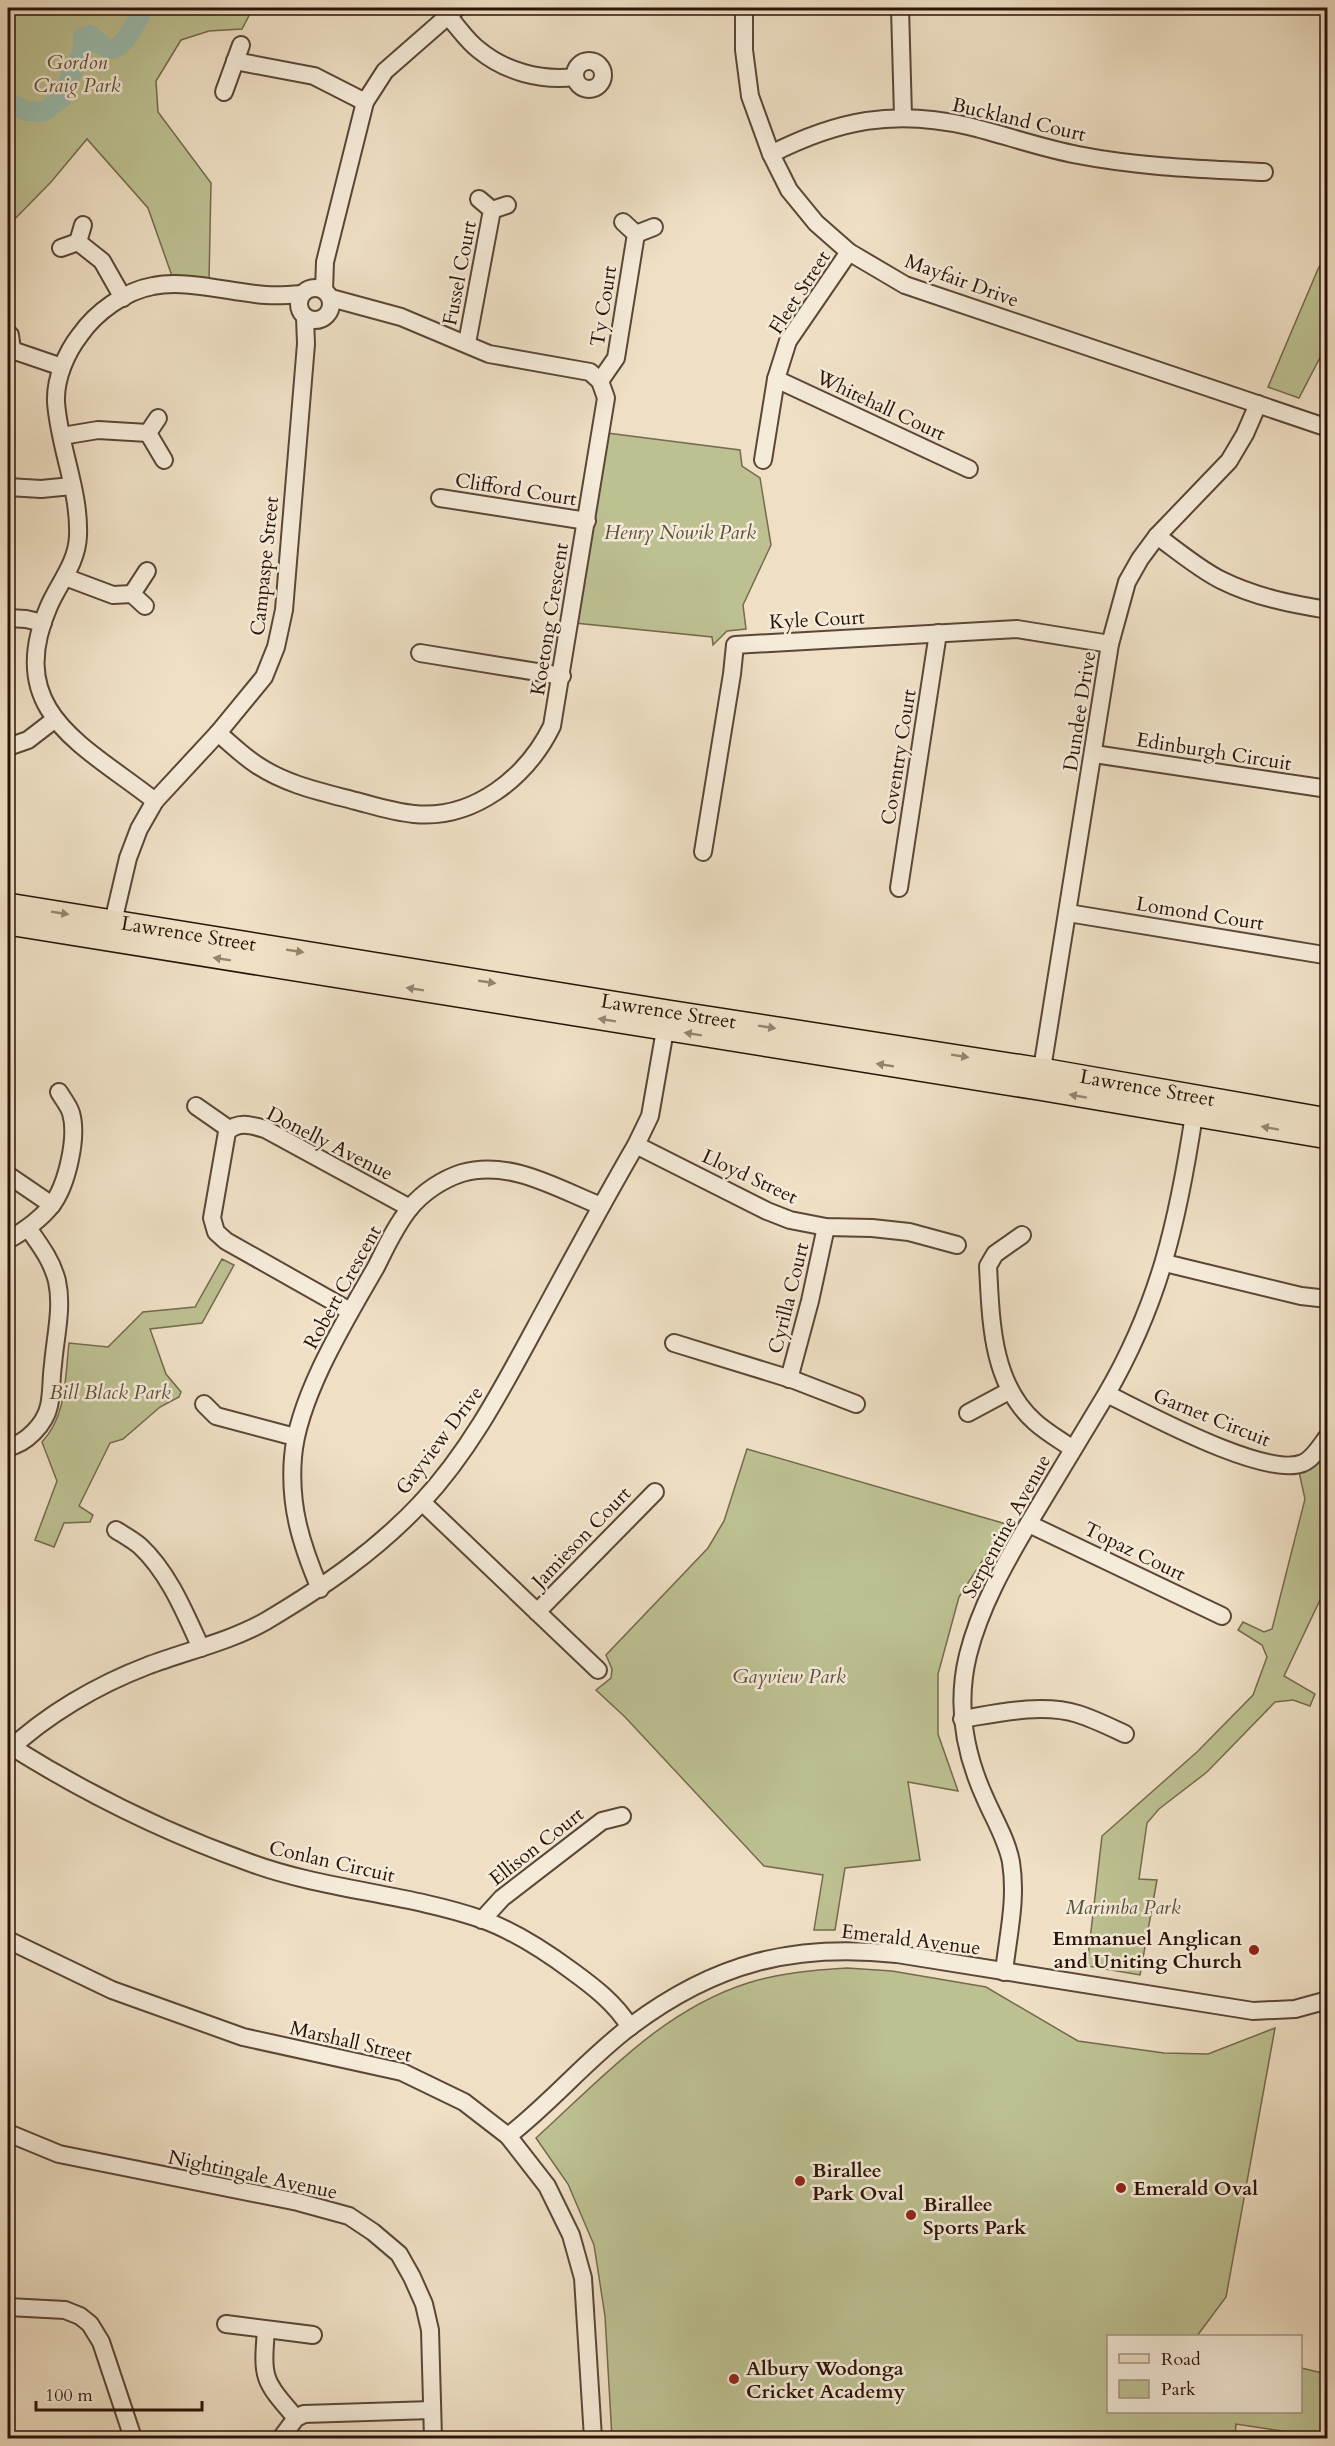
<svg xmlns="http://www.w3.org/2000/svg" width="1335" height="2446" viewBox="0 0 1335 2446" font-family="Cardo,serif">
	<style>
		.green { fill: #bdc192; stroke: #746a4d; stroke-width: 1.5 }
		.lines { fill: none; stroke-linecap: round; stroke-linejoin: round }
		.river { stroke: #9abdb0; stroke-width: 20 }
		.minor-casing { stroke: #5b4637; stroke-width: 20 }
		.major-casing { stroke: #2a1208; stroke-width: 24 }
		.minor { stroke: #f5ebd9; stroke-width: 16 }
		.major { stroke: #efe0c5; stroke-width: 21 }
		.oneway { fill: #968370 }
		.poi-dot { fill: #8f2418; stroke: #f5ebd9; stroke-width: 2 }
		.labels { text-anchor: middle; stroke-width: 5; stroke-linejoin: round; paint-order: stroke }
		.park-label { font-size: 20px; font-style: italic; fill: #5d4f38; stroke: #f5ebd9 }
		.street-label { font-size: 20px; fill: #2a1208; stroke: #f5ebd9 }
		.poi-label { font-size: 20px; font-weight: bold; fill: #2a1208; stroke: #f5ebd9; text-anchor: start }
	</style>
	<rect width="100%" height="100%" fill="#efe0c5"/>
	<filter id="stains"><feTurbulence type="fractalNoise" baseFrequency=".00333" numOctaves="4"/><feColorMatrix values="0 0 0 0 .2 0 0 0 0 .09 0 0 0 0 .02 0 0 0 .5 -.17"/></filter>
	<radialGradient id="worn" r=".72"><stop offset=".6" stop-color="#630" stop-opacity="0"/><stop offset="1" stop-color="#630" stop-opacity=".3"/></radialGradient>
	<g class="green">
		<path d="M8,8H253L242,29L209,31L181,40L156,81L158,112L211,183L209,281L172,276L148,208L87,139L51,182L8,226Z"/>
		<path d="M1327,254V344L1299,398L1268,387L1318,269Z"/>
		<path d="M607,433L740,450L742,466L760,478L771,545L743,605L746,629L727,631L713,645L712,637L575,623Z"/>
		<path d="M222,1259L234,1265L202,1323L150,1329L166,1374L181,1392L179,1397L160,1407L123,1439L110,1443L79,1506L93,1515L90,1522L64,1523L54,1547L35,1540L57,1481L42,1442C67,1415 65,1378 69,1343L108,1347L143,1312L195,1307Z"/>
		<path d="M747,1449L1006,1524L959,1597L938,1674V1734L958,1791L908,1782L920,1860L845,1868L835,1930H814L823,1875L764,1866L625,1717L596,1690L611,1678L612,1669L606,1655L708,1548L724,1521Z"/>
		<path d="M1327,1449V1597L1321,1598L1284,1676L1315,1694L1310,1706L1293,1700L1275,1702L1207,1772L1159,1809L1147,1823L1139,1879L1157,1880L1140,1975L1087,1966L1102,1836L1197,1752L1253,1695L1267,1657L1262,1645L1238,1630L1243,1622L1264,1632L1272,1629L1305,1499L1299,1472Z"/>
		<path d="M847,1968L892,1971L986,1987L1078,2041L1164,2053L1208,2054L1275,2028L1226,2297L1197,2336H1108V2412H1300L1301,2368L1327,2374V2438L1236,2424L1235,2438H612L605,2316L594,2245L568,2184L536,2138C600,2080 662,2010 748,1983C780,1973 813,1970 847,1968Z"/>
	</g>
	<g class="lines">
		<path class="river" d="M8,102L26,111L43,112L63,97L71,74L83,51V37L90,35C95,38 101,46 106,48C123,55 137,19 144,8"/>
		<g class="minor-casing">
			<g id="minor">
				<path d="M744,8V50L750,96L771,154L789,190L816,223L849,252L905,285L1328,428"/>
				<path d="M900,8L903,116"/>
				<path d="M448,16C458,27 467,41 479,50C506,72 541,81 575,77"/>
				<circle cx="589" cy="75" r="14"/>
				<path d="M235,61L314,76L365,102"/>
				<path d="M224,92L241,45"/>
				<path d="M771,154C838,120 894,109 968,126C1005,135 1041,148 1078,155C1139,167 1202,169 1264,172"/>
				<path d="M492,210L507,205"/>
				<path d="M636,234L654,227"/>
				<path d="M78,242L83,225"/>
				<path d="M61,248L78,242L102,261L123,298"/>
				<circle cx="315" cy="304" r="16"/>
				<path d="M324,290L325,262L365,102L385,71L457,8"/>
				<path d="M10,335L12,350"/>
				<path d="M467,343L492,210L479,199"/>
				<path d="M8,355L12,350L62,367"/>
				<path d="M776,379L969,469"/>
				<path d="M600,381L616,358L636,234L623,222"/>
				<path d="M148,433L164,460"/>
				<path d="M62,436L98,430L148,433L158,418"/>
				<path d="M763,460L776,379L788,341L849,252"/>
				<path d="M8,487L41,489L72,486"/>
				<path d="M440,498L587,521"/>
				<path d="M1157,536C1178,551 1199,569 1221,580C1255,597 1291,604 1328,610"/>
				<path d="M65,577L113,595L132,594"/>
				<path d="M145,606L132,594L147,571"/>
				<path d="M8,618L26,619L43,623"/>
				<path d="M420,653L562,676"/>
				<path d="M218,733C231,744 243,756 257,765C287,785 322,792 356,801C375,806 394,812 414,814C474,820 527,777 552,726L606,398L600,381L590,372L489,354L401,317L331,298"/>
				<path d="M8,747L28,740L54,720"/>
				<path d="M1094,754L1328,789"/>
				<path d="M155,801C84,745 3,712 49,606C59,583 77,563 78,536C80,491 59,447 56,402C55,379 66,353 80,335C96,312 125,291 153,286C187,279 232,293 266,295C278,296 290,295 302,294"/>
				<path d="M703,852L732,674L735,645L1017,629L1110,644"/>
				<path d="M899,888L938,633"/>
				<path d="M1068,913L1324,955"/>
				<path d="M113,922L128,858L139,829L155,801L218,733L264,677L276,647L284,610L306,344L305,317"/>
				<path d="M1042,1069L1110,644L1127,582L1140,559L1157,536L1229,461L1245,434L1258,404"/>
				<path d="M196,1106L229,1129"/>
				<path d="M636,1145L767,1211L790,1220L826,1227L872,1228L909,1232L957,1245"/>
				<path d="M8,1175L52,1205"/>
				<path d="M1022,1235L995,1254L988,1266C991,1320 991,1383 1035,1422C1046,1432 1060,1440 1073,1449"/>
				<path d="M8,1240C24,1231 39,1221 51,1206C67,1186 78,1137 71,1113C69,1106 63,1099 59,1092"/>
				<path d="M1165,1263L1301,1296L1328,1299"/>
				<path d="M350,1311L226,1241L216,1232L212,1218L227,1132C238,1121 251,1125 265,1129L410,1208"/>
				<path d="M674,1343L794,1380L856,1404"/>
				<path d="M789,1379L810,1301L826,1227"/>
				<path d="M1107,1394C1144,1412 1266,1479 1303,1463C1313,1459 1321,1445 1328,1436"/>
				<path d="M204,1404L216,1416L295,1437"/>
				<path d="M968,1413L1009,1391"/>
				<path d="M8,1447C26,1444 45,1424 49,1406C52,1393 51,1378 53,1365C55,1338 63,1308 57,1281C52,1261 40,1245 28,1228"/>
				<path d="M422,1502L598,1670"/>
				<path d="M1029,1524L1222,1616"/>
				<path d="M116,1530C124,1535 133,1540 140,1546C169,1573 185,1613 201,1648"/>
				<path d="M320,1589C301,1544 289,1506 293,1457C298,1397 346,1319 376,1267C386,1247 396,1225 410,1208C423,1192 443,1179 462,1173C510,1159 558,1189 601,1206"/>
				<path d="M537,1612L655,1492"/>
				<path d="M962,1719C998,1713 1042,1703 1078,1714C1094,1719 1110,1727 1125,1734"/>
				<path d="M12,1747C87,1794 164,1832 248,1862C323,1890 405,1893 481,1919C512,1930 545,1951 572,1971C594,1987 615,2003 630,2027"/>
				<path d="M8,1751C46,1715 97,1685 147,1666C186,1651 229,1642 266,1621C323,1587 375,1552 421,1503C469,1452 502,1389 535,1328C568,1267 601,1205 636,1145L650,1116L665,1030"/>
				<path d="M482,1920L502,1898L602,1821L622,1816"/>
				<path d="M8,1940L112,1990L243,2037L402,2072L464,2102L508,2136L547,2186L571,2235L583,2278L593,2438"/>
				<path d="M1004,1972C1008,1935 1017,1900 1011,1862C1007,1840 994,1819 985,1798C964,1752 956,1704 968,1655C980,1607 1005,1563 1030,1521C1055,1479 1081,1437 1106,1395C1160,1302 1178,1220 1194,1115"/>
				<path d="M8,2133L59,2154L298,2202L349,2216L373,2232L399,2254L412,2277L424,2304L430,2330L433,2438"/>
				<path d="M508,2136C552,2102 587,2059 631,2026C715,1963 793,1943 897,1954L1253,2011L1295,2009L1328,2000"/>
				<path d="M8,2307L65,2310L80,2316L90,2324L101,2342L133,2438"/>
				<path d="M226,2324L313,2335"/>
				<path d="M266,2330C262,2379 263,2380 296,2418"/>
				<path d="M281,2438L296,2418L304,2414L432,2410"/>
			</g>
		</g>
		<g class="major-casing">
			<g id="major">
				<path id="s1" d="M8,904L668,1011L1042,1069L1328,1119"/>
				<path d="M8,924L1038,1089L1328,1138"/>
			</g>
		</g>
		<use href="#minor" class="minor"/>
		<use href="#major" class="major"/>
	</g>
	<defs><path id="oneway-solid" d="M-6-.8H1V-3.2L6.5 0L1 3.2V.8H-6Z" transform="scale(1.5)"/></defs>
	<g class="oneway">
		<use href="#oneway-solid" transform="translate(60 913) rotate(9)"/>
		<use href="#oneway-solid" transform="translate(295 951) rotate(9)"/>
		<use href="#oneway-solid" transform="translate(222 959) rotate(-171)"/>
		<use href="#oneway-solid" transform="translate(487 982) rotate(9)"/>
		<use href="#oneway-solid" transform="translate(415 989) rotate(-171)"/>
		<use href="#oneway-solid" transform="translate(607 1020) rotate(-171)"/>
		<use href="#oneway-solid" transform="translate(767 1027) rotate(9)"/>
		<use href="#oneway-solid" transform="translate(693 1034) rotate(-171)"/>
		<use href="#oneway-solid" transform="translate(960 1056) rotate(9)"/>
		<use href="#oneway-solid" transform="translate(885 1065) rotate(-171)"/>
		<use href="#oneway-solid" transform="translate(1078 1096) rotate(-170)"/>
		<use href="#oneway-solid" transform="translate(1270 1128) rotate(-170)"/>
	</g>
	<g class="poi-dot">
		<circle cx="1254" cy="1950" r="6"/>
		<circle cx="800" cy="2181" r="6"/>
		<circle cx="1121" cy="2188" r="6"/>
		<circle cx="911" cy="2215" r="6"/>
		<circle cx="734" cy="2379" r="6"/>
	</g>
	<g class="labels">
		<g class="park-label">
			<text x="77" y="69">Gordon<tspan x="77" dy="23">Craig Park</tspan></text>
			<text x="680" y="539">Henry Nowik Park</text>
			<text x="110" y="1399">Bill Black Park</text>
			<text x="789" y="1683">Gayview Park</text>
			<text x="1123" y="1914">Marimba Park</text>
		</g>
		<g class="street-label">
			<text transform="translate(1019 119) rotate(13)" y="7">Buckland Court</text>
			<text transform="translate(459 273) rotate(-79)" y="7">Fussel Court</text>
			<text transform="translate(962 280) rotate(20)" y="7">Mayfair Drive</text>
			<text transform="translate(799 292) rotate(-57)" y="7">Fleet Street</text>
			<text transform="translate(603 306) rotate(-81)" y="7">Ty Court</text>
			<text transform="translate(881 405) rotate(25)" y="7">Whitehall Court</text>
			<text transform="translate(516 489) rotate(9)" y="7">Clifford Court</text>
			<text transform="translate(264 566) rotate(-84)" y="7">Campaspe Street</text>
			<text transform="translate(549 619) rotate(-81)" y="7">Koetong Crescent</text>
			<text transform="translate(817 619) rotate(-3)" y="7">Kyle Court</text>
			<text transform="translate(1079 711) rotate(-81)" y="7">Dundee Drive</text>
			<text transform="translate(1214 751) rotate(9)" y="7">Edinburgh Circuit</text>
			<text transform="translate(898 757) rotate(-81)" y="7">Coventry Court</text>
			<text transform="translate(1200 913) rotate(9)" y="7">Lomond Court</text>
			<text dy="7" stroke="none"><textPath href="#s1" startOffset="183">Lawrence Street</textPath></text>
			<text dy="7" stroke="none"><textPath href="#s1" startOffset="669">Lawrence Street</textPath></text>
			<text dy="7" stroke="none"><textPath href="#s1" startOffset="1154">Lawrence Street</textPath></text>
			<text transform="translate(330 1143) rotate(27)" y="7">Donelly Avenue</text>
			<text transform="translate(750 1176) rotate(25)" y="7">Lloyd Street</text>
			<text transform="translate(342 1287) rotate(-61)" y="7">Robert Crescent</text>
			<text transform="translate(788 1298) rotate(-76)" y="7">Cyrilla Court</text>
			<text transform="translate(1212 1417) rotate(22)" y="7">Garnet Circuit</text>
			<text transform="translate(439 1440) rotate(-53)" y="7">Gayview Drive</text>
			<text transform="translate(1006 1526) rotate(-61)" y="7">Serpentine Avenue</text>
			<text transform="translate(581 1537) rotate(-46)" y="7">Jamieson Court</text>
			<text transform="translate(1135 1551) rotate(26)" y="7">Topaz Court</text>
			<text transform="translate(536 1846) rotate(-38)" y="7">Ellison Court</text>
			<text transform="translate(332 1861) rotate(13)" y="7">Conlan Circuit</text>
			<text transform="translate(911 1939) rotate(7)" y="7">Emerald Avenue</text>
			<text transform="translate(351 2041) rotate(13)" y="7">Marshall Street</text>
			<text transform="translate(253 2174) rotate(12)" y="7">Nightingale Avenue</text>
		</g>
		<g class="poi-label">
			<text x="1242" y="1945" text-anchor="end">Emmanuel Anglican<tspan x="1242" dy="23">and Uniting Church</tspan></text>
			<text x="812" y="2177">Birallee<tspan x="812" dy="23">Park Oval</tspan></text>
			<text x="1133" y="2195">Emerald Oval</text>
			<text x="923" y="2211">Birallee<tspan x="923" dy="23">Sports Park</tspan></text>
			<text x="746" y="2375">Albury Wodonga<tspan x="746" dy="23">Cricket Academy</tspan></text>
		</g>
	</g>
	<rect width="1335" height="2446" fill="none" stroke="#efe0c5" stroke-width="30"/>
	<rect x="9" y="9" width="1317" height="2428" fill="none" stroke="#2a1208" stroke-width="3"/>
	<rect x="15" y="15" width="1305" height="2416" fill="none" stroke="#2a1208" stroke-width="1.5"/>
	<rect x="1107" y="2335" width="195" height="78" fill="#f5ebd9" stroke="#a49485" stroke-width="1.5"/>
	<rect x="1119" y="2354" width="30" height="9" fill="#efe0c5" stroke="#a49485" stroke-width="1.5"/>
	<text x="1161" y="2365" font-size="18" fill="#2a1208">Road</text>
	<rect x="1119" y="2380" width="30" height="18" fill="#bdc192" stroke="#a49485" stroke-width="1.5"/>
	<text x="1161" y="2395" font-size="18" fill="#2a1208">Park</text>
	<path d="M36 2401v9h166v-9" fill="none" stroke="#2a1208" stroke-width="3"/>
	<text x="45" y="2401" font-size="18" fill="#2a1208" stroke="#f5ebd9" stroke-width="4.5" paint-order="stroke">100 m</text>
	<rect width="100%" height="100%" filter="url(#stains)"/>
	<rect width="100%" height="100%" fill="url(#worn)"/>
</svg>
